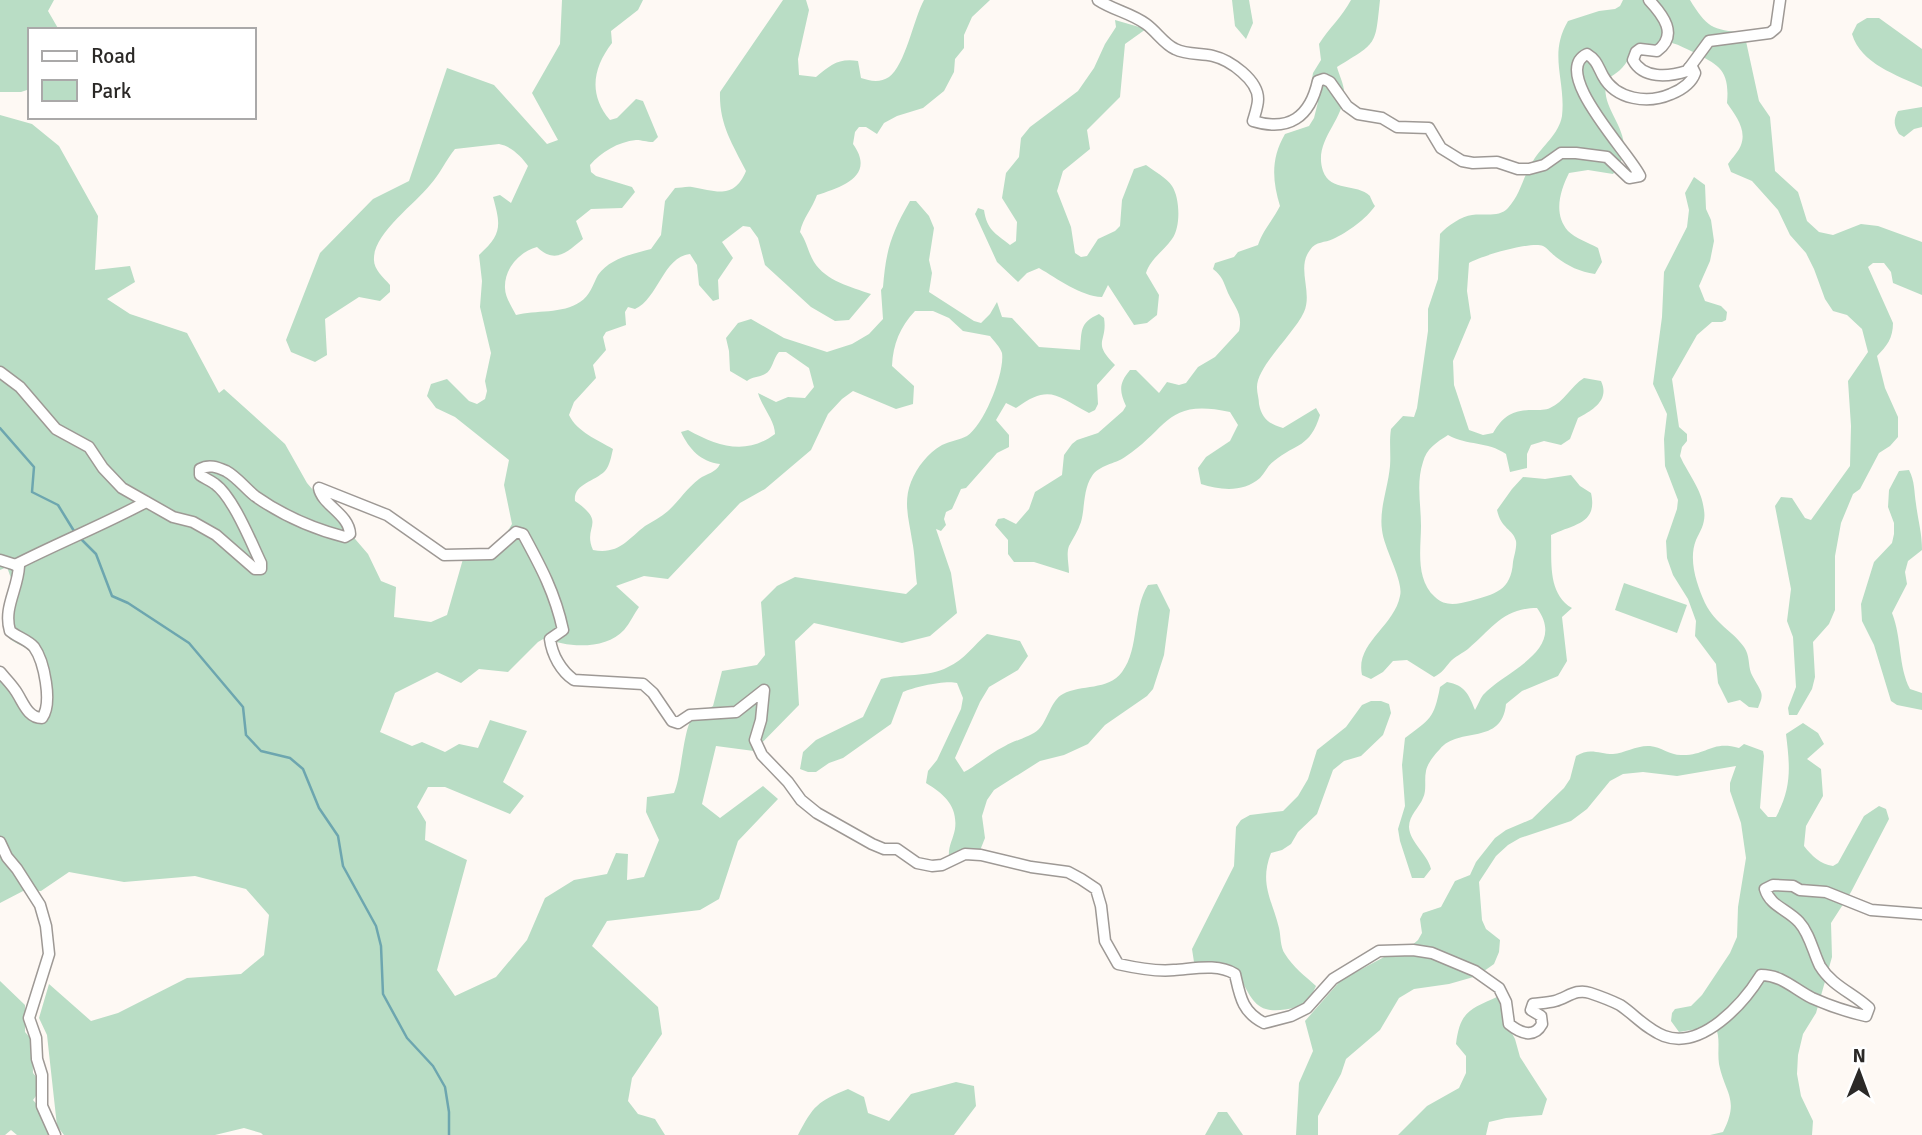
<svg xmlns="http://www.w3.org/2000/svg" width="1922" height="1135" viewBox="0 0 1922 1135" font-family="Signika,sans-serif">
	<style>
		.green { fill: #b9ddc5; fill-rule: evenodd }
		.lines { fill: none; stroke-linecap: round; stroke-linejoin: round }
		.stream { stroke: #6da6af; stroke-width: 2.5 }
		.minor-casing { stroke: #9e9995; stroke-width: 13 }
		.minor { stroke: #fff; stroke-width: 10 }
	</style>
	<rect width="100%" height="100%" fill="#fef9f4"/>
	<g class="green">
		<path d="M0,0H54L48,11L59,30H30V89L21,92H0Z"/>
		<path d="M562,0H643L638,10L611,31L612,43C593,68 588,94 610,120L617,118L636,99L643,101L658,137L653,142C646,142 642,140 636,140C618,142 601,152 590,165L591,172L596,176L632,187L635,192L622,208L591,209L576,221L583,239C566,253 555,264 537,247C519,252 504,269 505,288C505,297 512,307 516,315C535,310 563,314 580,302C590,296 593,284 598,275C610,258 633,254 651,249L661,235L665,201L675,188C680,188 687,186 692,187C716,191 734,200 746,171C732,143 719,124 720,92L783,0H806L809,10L798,59L799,75L816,77C831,65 838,58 858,61L861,78C870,81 880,83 889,77C905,66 914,18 924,0H990L972,17L964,35V48L955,59L954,72L944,91L923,108L897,116L884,123L877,134L866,127H859L855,132L853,144C876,176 842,187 817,195C812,209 803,218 800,232C807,242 808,252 814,262C826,281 851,287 871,294L849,320L835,321L811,307L765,265L758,238L750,227L743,226L722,242L733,258L718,280L719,299L713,301L699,285L697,265L690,254C663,257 658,299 635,309L628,307L625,312L626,325L606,332L603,337L606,350L593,365L596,378L574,402L569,415C577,432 598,440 613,449C611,457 610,465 605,471C594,482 573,484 575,501C608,524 582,525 593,550C619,555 628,539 645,526C653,521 661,517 668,511C679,501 687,488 699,479C707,473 716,473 720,464C701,462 689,449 681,432L688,430C717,446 746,456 775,434C775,421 762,407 758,393L776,402L788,397L805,398L814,387L809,368L786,352H779C773,358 773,370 765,374C758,378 753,376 747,381L730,371L729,351L726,338L738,323L751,319L784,338L827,352L852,344L869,334L883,319L881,290L883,287C886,250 891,234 910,201H916L929,216L934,228L929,260L932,273L929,292L974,321L981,323L990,314L997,302L1002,317L1012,318L1039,347L1080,350C1082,331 1079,323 1099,314L1104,318C1108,343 1091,341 1115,365L1097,385L1098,404L1095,410L1089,413C1056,395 1049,384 1016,408L1006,403L996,420L1009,435V447L997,453L966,488L961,489L952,509L946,512L944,519L946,525L941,531L936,529L951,573L957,613L930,636L902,643L814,623L795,641L799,705L754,751L716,746L702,804L720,818L763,786L778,799L738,841L719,899L700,910L607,921L592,946L658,1007L662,1034L632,1078L628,1101L638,1114L655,1119L665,1135H263L261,1133L244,1128L215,1135H64L57,1126L47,1035L39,1018L49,984L91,1021L118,1013L187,978L241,974L264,955L269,915L246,889L195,876L124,882L69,872L41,891L25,890L0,903V668L31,710L39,713C46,695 44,664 28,650C22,644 11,643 6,634C0,618 5,596 12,581L7,567L0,570V115L32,124L59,146L98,216L95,270L130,266L135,282L107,299L130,314L187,333L219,393L224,389L285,444L307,483L368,554L381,581L396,587L394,617L431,622L447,615L463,559L493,556L512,524L504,485L509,460L455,417L436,408L427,396L431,384L447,379L469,401L477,404L485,399L487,391L485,381L491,353L480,307L482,281L479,255C502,234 501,226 493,197L500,195L511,203L528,166C522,157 511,146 499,144L455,149C446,160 440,174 430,185C415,204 374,233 374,258C373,269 383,277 390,285V292L380,301L359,297L325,319L327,355L315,362L291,352L286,340L320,253L373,199L409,181L447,68L494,85L547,144L558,140L532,93L560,44ZM915,311H933L949,318L963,331L990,336C994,341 1000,347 1002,353C1005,373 984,425 967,436C960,440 950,441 942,445C928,453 917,467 911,482C903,502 909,520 912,540C915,555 915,569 917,584L906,594L795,577L777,586L761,602L765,655L757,665L722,671L713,706C706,710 698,712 693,717C683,728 682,775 674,793L647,797L646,812L659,840L644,877L627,880L628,854L616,853L607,874L574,880L545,898L527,940L496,977L455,996L437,970L467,860L425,840L426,822L417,807L428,787H445L510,814L524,796L503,782L527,731L490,720L478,748L459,744L445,752L422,742L412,746L380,732L395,693L437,672L461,683L479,669L508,672L538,642L545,638C567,648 606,650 624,630C630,623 634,614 639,607L616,586L644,576L668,579L740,503L765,489L811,450L828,414L842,399L853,391L896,409L913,404L914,386L892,366C893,344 900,327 915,311Z"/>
		<path d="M1232,0H1249L1253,23L1246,39L1235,26Z"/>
		<path d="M1351,0H1380C1375,46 1378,42 1337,67C1339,75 1345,86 1344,94C1343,122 1313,141 1323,171C1330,192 1357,183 1370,196C1370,197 1374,205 1375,206C1367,218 1347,233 1333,239C1325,243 1316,241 1310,250C1296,268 1313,292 1304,312C1294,334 1256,367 1257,388C1257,393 1259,399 1259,404C1262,419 1269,424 1283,428L1316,408L1320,415C1310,448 1296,443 1274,461C1268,465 1265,473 1260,478C1243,493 1220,490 1201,484L1198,468L1206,457L1230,441L1238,425L1230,412C1166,398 1169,428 1125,457C1115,464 1099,465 1092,476C1083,489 1085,508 1081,522C1078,531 1073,538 1069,546C1066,554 1069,565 1069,573L1034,562H1014L1008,554V540L995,525L998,519L1004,518L1016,524L1029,509L1035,492L1062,475L1064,455L1072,444L1077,440L1098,433L1123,411L1126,406C1119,391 1119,383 1130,370H1136L1159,393L1167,382L1179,385L1186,383L1198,367L1215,357L1239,331C1243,313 1235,308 1228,293C1223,281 1223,277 1213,269L1215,263L1234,257L1238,252L1258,245C1263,230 1273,220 1280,206C1272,180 1271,158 1285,134L1309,126L1314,118L1318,102L1311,85L1313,73L1321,60L1319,44C1329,28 1342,17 1351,0Z"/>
		<path d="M1623,0H1646C1656,13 1671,28 1657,45L1639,43C1633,48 1633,51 1629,58C1624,68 1616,74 1607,79C1596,113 1645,135 1613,174L1588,170L1569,173C1560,191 1553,214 1568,231C1575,238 1589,243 1598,248L1602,262L1595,274C1580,272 1568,266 1556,257C1552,254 1547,248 1543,246C1531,241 1481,256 1469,263L1467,291L1471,318L1453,361L1454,385L1469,430L1483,435L1493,433C1504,415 1513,410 1534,410C1539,410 1546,410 1550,408C1564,402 1571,386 1584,378L1601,381C1610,400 1593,410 1578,418L1570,439L1561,445L1544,441L1531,445L1527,454V468L1510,472L1506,454C1487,441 1468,446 1448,435C1437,442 1426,449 1423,462C1416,483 1421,504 1421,526C1421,548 1415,579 1435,597C1445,607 1458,604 1470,601C1495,594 1511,591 1513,562C1514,556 1517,547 1516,541C1513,529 1501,529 1497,510L1512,489L1523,477L1545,479L1571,475L1580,486L1591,493C1598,524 1574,524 1551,535C1552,561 1547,593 1572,608L1562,617L1567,661L1558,676L1522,691L1506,704C1502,746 1459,726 1440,749C1435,754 1427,764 1426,771C1424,780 1427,790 1423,798C1419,808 1409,815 1409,827C1410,843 1427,853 1431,869L1424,878H1412L1400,841L1398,829L1405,806L1402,765L1405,738C1430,719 1434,719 1440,687L1447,682C1465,685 1469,695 1475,710C1478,705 1480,699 1483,695C1504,671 1568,651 1537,608C1503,608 1492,629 1468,649C1463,653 1454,657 1450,662C1444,669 1443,672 1434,677L1407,660L1393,661L1383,672L1371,679L1362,675C1355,643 1394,627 1400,596C1404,581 1384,549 1382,530C1379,509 1388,488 1390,466C1391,454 1389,442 1391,429L1403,416L1414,417L1417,408L1428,331V309L1438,279L1440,234C1447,226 1462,216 1472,215C1484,213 1499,218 1508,208C1521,194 1523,176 1533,161C1542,146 1559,134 1562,116C1566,80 1548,55 1568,21L1599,11L1615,9L1620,6Z"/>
		<path d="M1657,0H1690C1706,26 1712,31 1744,32L1759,101L1770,117L1775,171L1798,192L1807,221L1819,232L1833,235L1861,224L1878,226L1922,242V295L1893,283L1891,272L1884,263H1873L1868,267L1893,323C1893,338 1887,346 1877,356L1885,388L1898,417V437L1890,446L1879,453L1860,489L1853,494L1841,523L1835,556V610L1829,624L1813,642L1815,677L1812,689L1797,715H1789L1788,708L1796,687L1793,637L1787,621L1791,589L1775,506L1781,497L1792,498L1805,518L1811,520L1850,466L1851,426L1848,381L1868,352L1862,329L1847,315L1833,311L1825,299L1814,269L1806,253L1790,235L1778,210L1752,181L1731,172L1728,164C1732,158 1739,151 1741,145C1747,129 1735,115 1727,103C1730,70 1719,65 1693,52C1686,49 1680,45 1672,43L1673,30Z"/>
		<path d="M1867,18H1879L1922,49V87C1897,75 1861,64 1852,34L1857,24Z"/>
		<path d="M1115,20L1146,29L1125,44L1120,97L1087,130L1090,149L1063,171L1057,191L1071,227L1075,253L1081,257L1087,256L1098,239L1115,231L1120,226L1122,200L1134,169L1146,165C1154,171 1167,178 1172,186C1180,198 1181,227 1172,239C1163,252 1151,258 1146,273L1159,295L1157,315L1147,323L1134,325L1108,285L1102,297C1080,296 1058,279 1039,268L1027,273L1018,282L997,262L975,214L978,208L984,210C987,230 995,233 1010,245L1016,241L1017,222L1002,198L1006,173L1019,157L1021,138L1030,127L1078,91L1094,68L1105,44L1116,27Z"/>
		<path d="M1922,107V127L1914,129L1904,137L1899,134C1894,126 1893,120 1898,111Z"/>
		<path d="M1694,177L1705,185L1706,209L1711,220L1714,241L1710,261L1699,286L1705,301L1721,306L1727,312L1726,320L1722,322H1712L1697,335L1672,379L1679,427L1687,434V441L1682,447L1680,456C1688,474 1702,489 1704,510C1706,522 1701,530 1696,540C1688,560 1697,585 1705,603C1716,625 1732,630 1744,647C1750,656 1748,664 1751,673C1754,680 1759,686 1761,692C1763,698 1760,702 1758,708L1749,707L1740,700L1728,703L1718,683L1716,664L1695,636L1696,621L1688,599L1673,575L1667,558L1666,541L1677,509L1678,500L1665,466L1664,439L1667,414L1653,384L1662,317L1664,272L1687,227L1689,210L1685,193Z"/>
		<path d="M1909,470C1915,482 1914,491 1916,504C1918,520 1922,533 1922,550L1908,561L1905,572L1907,584L1892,613C1902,638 1898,666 1910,689L1922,693V710L1897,705L1891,701L1874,645L1862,621L1861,604L1874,562L1892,543L1894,534V523L1888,507L1889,490L1899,471Z"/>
		<path d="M1624,583L1687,605L1677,633L1615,610Z"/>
		<path d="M1157,584L1170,610L1164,655L1153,689L1147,696L1105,725L1088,744L1064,755L1040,761L994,790L987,800L982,816L985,838L979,853L949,857C948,846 953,840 955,829C958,806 944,794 926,783L928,771L937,760L961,709L963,698L957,683C945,680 915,687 903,692L891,724L843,758L829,763L816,772H808L800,769L803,752L816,740L863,717L881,679C903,673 927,678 948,667C964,660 974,645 987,634L1020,641L1028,656L1018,670L989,687L980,702L955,758L964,772C979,764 990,753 1005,746C1015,740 1031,737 1039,729C1048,720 1051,700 1063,694C1081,684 1108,691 1122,672C1140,648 1132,610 1148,585Z"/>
		<path d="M1371,701H1381L1389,704L1391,713L1383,735L1361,756L1344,761L1333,770L1317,814L1298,832L1291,844L1282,850L1271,853C1259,884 1272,899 1279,928C1281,936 1280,947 1285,954C1293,967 1305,976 1316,986C1314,990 1311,997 1308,1000C1299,1009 1272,1014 1261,1007C1249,1000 1244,982 1236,971L1194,962L1192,949L1234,866L1236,827L1241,820L1250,815L1283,811L1298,796L1308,779L1317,750L1346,727L1362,705Z"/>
		<path d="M1803,723L1818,733L1824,744L1807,759L1821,769L1823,796L1806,826L1804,846C1812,856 1820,864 1833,866L1838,863L1864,816L1879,806L1886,809L1889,819L1851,892L1831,923L1832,957L1816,1013L1803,1034L1798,1055L1797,1074L1801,1096L1813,1121L1812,1135H1710L1723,1132C1740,1099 1725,1094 1719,1064C1717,1050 1721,1038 1715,1026L1679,1032L1671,1021L1672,1013L1675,1009L1691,1006L1702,995L1730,953L1737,937L1738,907L1746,858L1741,823L1730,791V783L1736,766L1677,776L1643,772L1623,774L1610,781L1587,809L1571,821L1520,838L1508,845L1496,856L1479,882L1482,920L1486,929L1500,940L1499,952L1494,964L1477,976L1449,984L1414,989L1399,998L1380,1030L1346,1059L1341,1074L1318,1116V1135H1296L1299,1083L1313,1051L1305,1021L1341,980L1386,956L1409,948L1418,940L1422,933L1420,919L1423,913L1441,907L1455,881L1470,875L1476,862L1495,838L1506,830L1532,819L1564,788L1570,779L1576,756C1590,747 1599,754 1613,754C1625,753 1637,745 1650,746C1661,747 1670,755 1681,755C1707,756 1711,740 1739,748L1744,744L1763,751L1764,756L1760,808L1768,817H1776C1792,787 1790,767 1786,734Z"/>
		<path d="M0,981L25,1005V1032L32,1040L33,1073L39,1080V1092L33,1100L42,1110L50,1135H17L11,1130L5,1135H0Z"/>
		<path d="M1499,996L1505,1020L1515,1039L1520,1057L1547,1099L1542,1115L1506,1118L1489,1122L1486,1135H1398L1427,1106L1459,1088L1466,1073V1056L1456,1044C1460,1010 1471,1009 1499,996Z"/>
		<path d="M956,1082L974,1086L976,1106L954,1135H798C813,1106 818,1101 848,1089L864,1097L868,1113L889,1121L911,1094Z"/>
		<path d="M1218,1112H1227L1243,1135H1205Z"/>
	</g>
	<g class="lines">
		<g class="stream">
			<path d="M0,428L34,467L32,492L58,505L74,531"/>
			<path d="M81,539L96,554L112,596L128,603L189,643L243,707L246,735L261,751L290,758L303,769L319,808L338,836L343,866L376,926L381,946L383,994L407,1038L433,1066L445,1087L449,1112V1135"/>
		</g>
		<g class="minor-casing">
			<g id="minor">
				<path d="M1098,0C1113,10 1131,13 1146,24C1157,32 1164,44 1175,49C1187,55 1201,53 1213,56C1230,60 1258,80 1258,99C1258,106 1255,114 1253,121C1289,132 1310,117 1318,81L1324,79L1330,82L1347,106L1358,114L1382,118L1397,127L1429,128L1441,148L1462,161L1473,163L1497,162L1518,169H1529L1544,165L1561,153H1576L1607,157L1629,178L1640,176C1631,155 1549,72 1587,54C1597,60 1598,67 1603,76C1616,100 1648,104 1671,94C1681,90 1691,84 1695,73L1692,67L1689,68"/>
				<path d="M1649,0C1663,15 1679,35 1657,51L1640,49L1636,52L1633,60C1643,79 1668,77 1687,71L1709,41L1770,33L1776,28L1780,0"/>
				<path d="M0,372L20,387L56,429L89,447L103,468L122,488L173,517L193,522L216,535L255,569H261V563C251,542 233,497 215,484C210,480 204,478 200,475V469C209,464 217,467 226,471C237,477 245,488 255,496C282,515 314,529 345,537L350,534C349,514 322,505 319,488L387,515L444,555L491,554L516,532L523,534C541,567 555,593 563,630L550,639C552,655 561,671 574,680L643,684L653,693L672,721L678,723L690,715L736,712L764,690L761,720L755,740L762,755L788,782L801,800L817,813L872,844L884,849H897L917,863L932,866L942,865L965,854L981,855L1031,867L1068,872L1081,879L1096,889L1101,906L1105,941L1118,964C1136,968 1156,972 1174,970C1193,969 1217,963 1235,974C1240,996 1242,1012 1264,1023L1291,1016L1307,1008L1333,979L1379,951L1413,950L1432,953L1475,971L1499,988L1506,1002L1509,1024C1520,1033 1534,1039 1542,1024L1541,1016L1531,1010L1533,1004C1540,1003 1548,1003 1555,1001C1567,998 1576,988 1590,993C1599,996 1612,1001 1620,1005C1635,1015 1646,1029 1664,1036C1702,1050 1743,1004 1761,975C1782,975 1794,989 1812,998C1830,1006 1848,1012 1866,1016L1869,1008C1853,993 1832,986 1820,966C1813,952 1810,934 1799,922C1787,909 1770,906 1765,889L1773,885L1793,886L1800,890L1826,892L1871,910L1922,914"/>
				<path d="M0,560L19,566C18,589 3,608 10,631C17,637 28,640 34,647C44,661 53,703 42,718C27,718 23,701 15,690C11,684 5,678 0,672"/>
				<path d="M15,565C58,543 103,525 146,502"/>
				<path d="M0,842L7,857L17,869L40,905L46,926L49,954L29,1018L36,1038L37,1059L42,1075V1106L55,1135"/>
			</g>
		</g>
		<use href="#minor" class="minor"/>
	</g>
	<rect x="28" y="28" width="228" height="91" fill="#ffffff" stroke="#aaa9a9" stroke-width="2"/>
	<rect x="42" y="51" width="35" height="10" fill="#ffffff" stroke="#aaa9a9" stroke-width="2"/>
	<text x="91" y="63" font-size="21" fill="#2b2927">Road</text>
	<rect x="42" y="80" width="35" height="21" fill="#b9ddc5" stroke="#aaa9a9" stroke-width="2"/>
	<text x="91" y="98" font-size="21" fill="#2b2927">Park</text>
	<g transform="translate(1859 1072) rotate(1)" stroke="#ffffff" stroke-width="5" paint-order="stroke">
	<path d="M0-5L12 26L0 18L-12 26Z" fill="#2b2927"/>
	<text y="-10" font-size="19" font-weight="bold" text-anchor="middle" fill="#2b2927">N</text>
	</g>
</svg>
